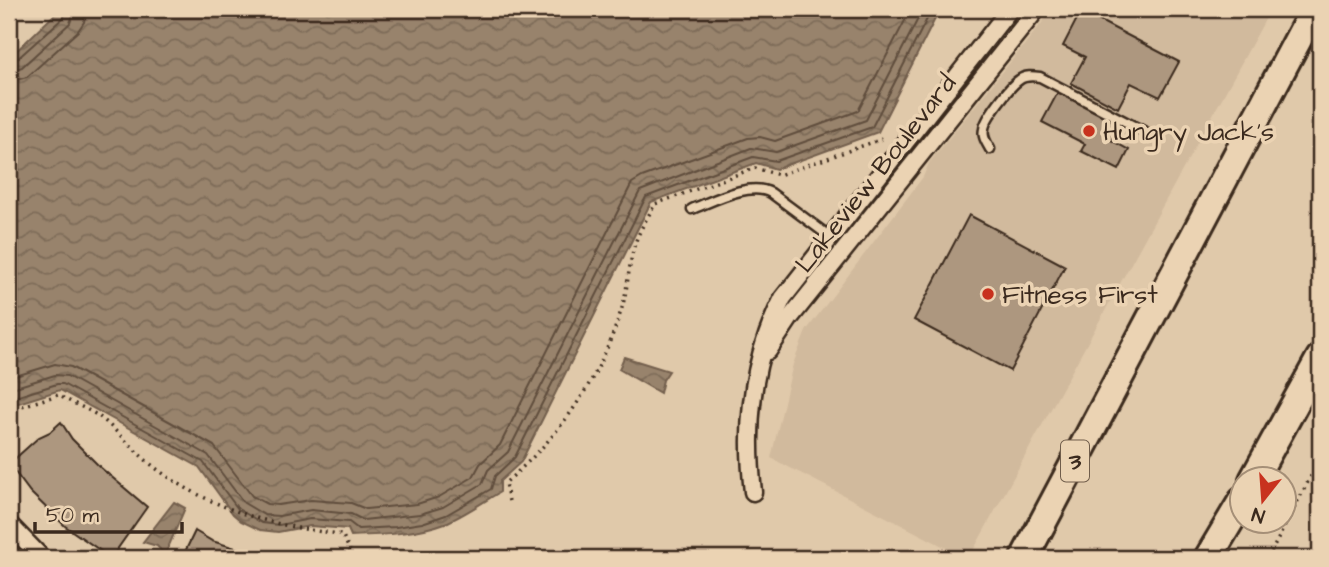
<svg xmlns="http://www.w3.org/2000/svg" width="1329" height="567" viewBox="0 0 1329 567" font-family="'Architects Daughter',sans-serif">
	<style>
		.built { fill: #d1ba9d }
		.water { fill: url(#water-waves); stroke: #735f4d; stroke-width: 2 }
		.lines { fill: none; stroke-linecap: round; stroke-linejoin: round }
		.shore { stroke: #604e3d; stroke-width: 2 }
		.building { fill: #ad977f; stroke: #3b2a1e; stroke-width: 2 }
		.service-casing { stroke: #3b2a1e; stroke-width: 13 }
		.minor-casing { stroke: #3b2a1e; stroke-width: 21 }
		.primary-casing { stroke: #3b2a1e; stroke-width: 32 }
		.path { stroke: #3b2a1e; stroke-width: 3.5; stroke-dasharray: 2 5; stroke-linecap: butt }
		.service { stroke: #ebd3b3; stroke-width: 8 }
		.minor { stroke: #ebd3b3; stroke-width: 16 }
		.primary { stroke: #ebd3b3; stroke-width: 26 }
		.poi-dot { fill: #c8321e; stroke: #ebd3b3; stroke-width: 2.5 }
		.labels { text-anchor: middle; stroke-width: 7; stroke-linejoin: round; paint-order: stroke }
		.shield { fill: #ebd3b3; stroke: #705d4b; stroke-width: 2 }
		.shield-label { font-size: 24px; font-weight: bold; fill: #3b2a1e }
		.poi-label { font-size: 26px; fill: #3b2a1e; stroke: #ebd3b3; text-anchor: start }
		.street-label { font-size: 26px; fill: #3b2a1e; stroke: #ebd3b3 }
	</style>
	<defs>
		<pattern id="water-waves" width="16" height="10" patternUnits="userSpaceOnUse" patternTransform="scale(1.75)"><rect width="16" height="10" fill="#98836c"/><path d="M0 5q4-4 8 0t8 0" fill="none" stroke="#7d6b58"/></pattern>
	</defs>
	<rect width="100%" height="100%" fill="#e0c9aa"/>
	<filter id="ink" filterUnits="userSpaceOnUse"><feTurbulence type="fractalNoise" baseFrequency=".0143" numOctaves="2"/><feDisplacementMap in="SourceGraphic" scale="14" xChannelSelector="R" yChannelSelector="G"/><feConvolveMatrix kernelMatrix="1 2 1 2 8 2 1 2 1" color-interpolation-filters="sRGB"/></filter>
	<g filter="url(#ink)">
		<path class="built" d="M1053,9H1271L969,558H966L771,458L793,364L806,331L923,177L929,163Z"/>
		<g class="water">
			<path d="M66,9H940L878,132L776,169L756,163L651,202L521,462L500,481V492C483,502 466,514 448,522C416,534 384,535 351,536L348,529L310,526L278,532L260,530L241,521L233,514L199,467L60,390L9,406V58L55,14Z"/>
			<path d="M624,357L669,371L663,380L660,393L619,369Z"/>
			<path d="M174,502L185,508L165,555L157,546L143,542Z"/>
		</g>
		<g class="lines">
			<g class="shore">
				<path d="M9,62L16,60L64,17L67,9"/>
				<path d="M9,71L22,67L70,23L75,9"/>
				<path d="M9,82L27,77L78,31L84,22L86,9"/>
				<path d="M9,378L55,364L71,367L214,446L252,496L267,504L278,505L311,500L351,503L366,509L417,504L439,497L473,477L480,464L500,445L632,183L642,177L748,138L760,137L775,141L858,111L911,9"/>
				<path d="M9,389L55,375L67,376L208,455L244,503L264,515L279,516L311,510L351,514L363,520L420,514L443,507L482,484L488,470L508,452L640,191L751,148L776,152L866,120L923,9"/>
				<path d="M9,399L57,384H63L203,462L238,509L262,523L279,525L310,519L349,522L358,529L396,527L422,523L446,515L491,489L495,476L515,457L646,197L753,157L776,161L872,127L932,9"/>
			</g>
		</g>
		<g class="building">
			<path d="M1081,11L1179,62L1160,97L1131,83L1118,108L1071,83L1085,57L1063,46Z"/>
			<path d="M1058,92L1119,124L1111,140L1129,150L1119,170L1081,151L1085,144L1042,122Z"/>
			<path d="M969,215L1065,266L1010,371L914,320Z"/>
			<path d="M61,422L72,439L101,468L147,507L111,558L65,526L30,492L9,464L39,437L50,432Z"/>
			<path d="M195,531L212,541L269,558H182Z"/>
		</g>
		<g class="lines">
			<g class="service-casing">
				<g id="service">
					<path d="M990,149C986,142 982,136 984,129C985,118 1010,86 1019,80C1025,75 1033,76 1040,77L1151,135"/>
					<path d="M692,209C713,201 750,181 771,193L829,236"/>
				</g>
			</g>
			<g class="minor-casing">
				<g id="minor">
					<path d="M768,351L790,318L1037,9"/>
					<path d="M753,492C745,425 752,358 783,298L1010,9"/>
					<path d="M9,524L42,558"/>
					<path d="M9,552L16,558"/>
				</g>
			</g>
			<g class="primary-casing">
				<g id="primary">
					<path d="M1253,480L1320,358"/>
					<path d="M1024,558L1314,9"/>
					<path d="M1208,558L1242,501"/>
				</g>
			</g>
			<g class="path">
				<path d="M9,410L58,395C71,403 89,409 101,418C122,435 138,456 161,472C215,510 277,528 342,534L350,551"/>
				<path d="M509,501L505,483C562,434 598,382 621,311C628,290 628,268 634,247C638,232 648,217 655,204L755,168L779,175L882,139"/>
				<path d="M63,558H66"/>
				<path d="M1268,558L1320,459"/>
			</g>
			<use href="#service" class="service"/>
			<use href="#minor" class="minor"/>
			<use href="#primary" class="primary"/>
		</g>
	</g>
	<g class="poi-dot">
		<circle cx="1089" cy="131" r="7"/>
		<circle cx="988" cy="294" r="7"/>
	</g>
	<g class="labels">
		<rect class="shield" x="1061" y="440.5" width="28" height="41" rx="5"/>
		<g class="shield-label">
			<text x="1075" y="469">3</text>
		</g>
		<g class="poi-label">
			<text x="1103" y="140">Hungry Jack's</text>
			<text x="1002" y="303">Fitness First</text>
		</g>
		<g class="street-label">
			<text transform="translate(875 173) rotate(-52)" y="9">Lakeview Boulevard</text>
		</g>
	</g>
	<rect width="1329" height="567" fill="none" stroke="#ebd3b3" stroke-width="35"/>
	<rect x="18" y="18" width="1294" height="532" fill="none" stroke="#3b2a1e" stroke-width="2.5" filter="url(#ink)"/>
	<g transform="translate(1263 500) rotate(197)"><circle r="33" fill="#ebd3b3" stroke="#a58f77" stroke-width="2"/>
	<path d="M0-5L12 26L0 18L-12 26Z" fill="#c8321e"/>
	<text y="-10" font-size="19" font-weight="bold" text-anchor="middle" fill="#3b2a1e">N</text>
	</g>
	<path d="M35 522v10h147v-10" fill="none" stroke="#3b2a1e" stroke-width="3.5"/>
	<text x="46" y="522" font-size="21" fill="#3b2a1e" stroke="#ebd3b3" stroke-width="5" paint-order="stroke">50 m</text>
</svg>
